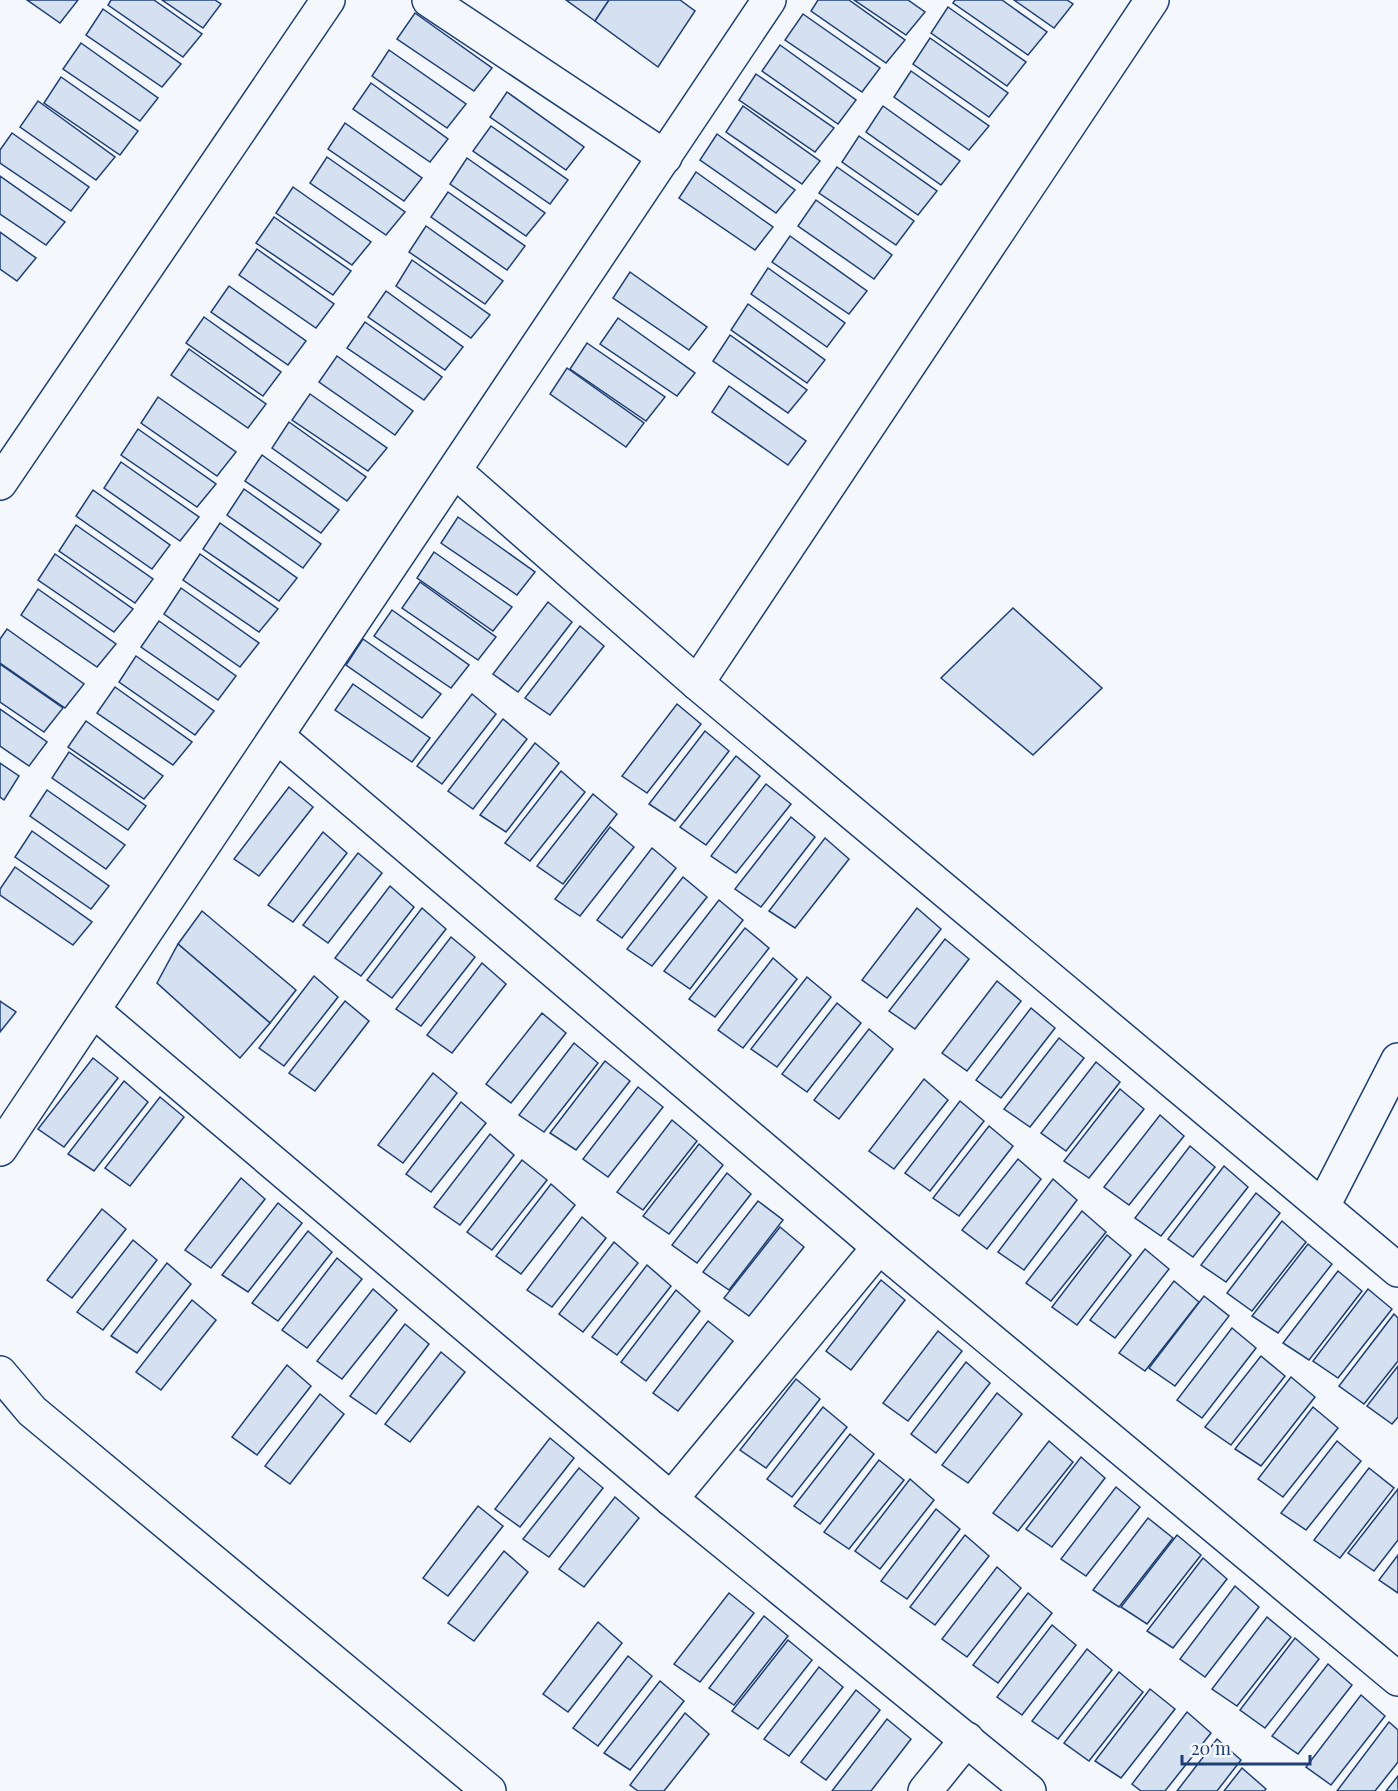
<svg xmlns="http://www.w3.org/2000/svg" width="1398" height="1791" viewBox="0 0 1398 1791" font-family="'Playfair Display',serif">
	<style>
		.building { fill: #d5e0f0; stroke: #1d3f73; stroke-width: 1.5 }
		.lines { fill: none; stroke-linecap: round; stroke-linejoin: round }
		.minor-casing { stroke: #1d3f73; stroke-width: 36 }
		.minor { stroke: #f4f7fb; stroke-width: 33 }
	</style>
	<rect width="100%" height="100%" fill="#f4f7fb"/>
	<g class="building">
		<path d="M27,0H78L60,23Z"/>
		<path d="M111,0H154L202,34L183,57L108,5Z"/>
		<path d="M162,0H215L221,4L203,28Z"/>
		<path d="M566,0H609L595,21Z"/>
		<path d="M609,0H680L695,11L658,67L595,21Z"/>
		<path d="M818,0H849L905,40L886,63L811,11Z"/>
		<path d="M854,0H908L925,12L906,35Z"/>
		<path d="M955,0H1002L1047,32L1028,55L953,3Z"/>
		<path d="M1014,0H1067L1073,4L1054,28Z"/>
		<path d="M948,7L1026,62L1007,86L931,33Z"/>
		<path d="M103,9L181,64L162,87L86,35Z"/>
		<path d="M415,13L492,68L474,91L397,39Z"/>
		<path d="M803,14L880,68L862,92L785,40Z"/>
		<path d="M930,38L1008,93L989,117L913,64Z"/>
		<path d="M81,43L158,98L140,121L63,69Z"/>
		<path d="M780,45L856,100L838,124L762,71Z"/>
		<path d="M389,50L466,104L447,128L372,76Z"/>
		<path d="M911,71L989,126L969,150L894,97Z"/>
		<path d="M756,74L834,128L815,152L739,100Z"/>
		<path d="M61,77L138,131L120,155L44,103Z"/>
		<path d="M371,83L448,139L430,162L353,109Z"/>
		<path d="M507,92L584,147L566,170L490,117Z"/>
		<path d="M38,101L115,157L96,180L20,127Z"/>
		<path d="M743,106L820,161L802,184L726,132Z"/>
		<path d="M883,106L960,161L941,185L866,132Z"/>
		<path d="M345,123L422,178L404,201L328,149Z"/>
		<path d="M491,126L568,180L550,204L473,151Z"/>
		<path d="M12,133L89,187L71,211L0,163V150Z"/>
		<path d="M717,134L795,190L776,213L700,160Z"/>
		<path d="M859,136L937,191L918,215L842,162Z"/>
		<path d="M327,157L405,212L386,235L310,183Z"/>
		<path d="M467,158L545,213L526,236L450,184Z"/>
		<path d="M837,167L914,221L896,245L819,193Z"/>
		<path d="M696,172L773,227L755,250L679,198Z"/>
		<path d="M0,176L65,222L46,245L0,214Z"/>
		<path d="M293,187L371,242L352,265L276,213Z"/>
		<path d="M448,192L525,246L507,270L431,217Z"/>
		<path d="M816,200L892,255L874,279L798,226Z"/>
		<path d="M274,217L351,271L333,295L256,243Z"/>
		<path d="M426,226L503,281L485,304L409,252Z"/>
		<path d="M0,232L36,258L17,281L0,269Z"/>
		<path d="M790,236L867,291L849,314L772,262Z"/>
		<path d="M257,249L334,304L316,328L239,275Z"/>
		<path d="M412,260L490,315L471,338L396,286Z"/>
		<path d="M768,268L845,323L827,347L751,294Z"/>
		<path d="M630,272L707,327L689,350L613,298Z"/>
		<path d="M229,286L306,341L288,365L211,312Z"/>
		<path d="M386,291L463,347L445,370L368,317Z"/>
		<path d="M748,304L825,360L807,383L731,330Z"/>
		<path d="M204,317L281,372L263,396L186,343Z"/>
		<path d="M618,318L695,373L677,396L600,344Z"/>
		<path d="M365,322L442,377L424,400L347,348Z"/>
		<path d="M730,335L807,390L788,413L713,361Z"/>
		<path d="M587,343L665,397L646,421L570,369Z"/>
		<path d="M189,349L266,404L248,428L171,375Z"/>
		<path d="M337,356L413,411L395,435L319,382Z"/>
		<path d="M567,368L644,423L626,447L550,394Z"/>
		<path d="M729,386L806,441L788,465L712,412Z"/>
		<path d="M310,394L387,448L368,471L292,420Z"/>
		<path d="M158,397L236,452L217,476L141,423Z"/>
		<path d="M289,422L366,477L347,501L272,448Z"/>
		<path d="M138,429L216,484L197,507L121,455Z"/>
		<path d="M262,455L339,510L321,533L245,481Z"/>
		<path d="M121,462L199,517L180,541L104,488Z"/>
		<path d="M244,489L321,544L303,568L227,515Z"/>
		<path d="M93,490L170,545L152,569L76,516Z"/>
		<path d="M458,517L535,572L517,595L441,543Z"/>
		<path d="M220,523L297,578L279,601L203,549Z"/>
		<path d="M76,525L153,579L135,603L59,551Z"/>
		<path d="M434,552L512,607L493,631L417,578Z"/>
		<path d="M55,554L133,609L114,632L38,580Z"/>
		<path d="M200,554L278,609L259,632L183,580Z"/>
		<path d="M420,582L496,637L478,660L402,608Z"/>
		<path d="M181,588L259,643L240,667L164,614Z"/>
		<path d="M38,589L116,644L97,667L21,615Z"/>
		<path d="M548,602L572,622L518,692L493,674Z"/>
		<path d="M1013,608L1102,688L1033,755L941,678Z"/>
		<path d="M392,610L469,665L451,688L374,636Z"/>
		<path d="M159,621L236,676L218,700L141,647Z"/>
		<path d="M580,626L604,646L550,715L525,698Z"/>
		<path d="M7,629L84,684L65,708L0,663V639Z"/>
		<path d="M363,639L441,694L422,718L346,665Z"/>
		<path d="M136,656L214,711L195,735L119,682Z"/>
		<path d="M0,664L63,708L44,732L0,702Z"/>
		<path d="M353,684L430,738L412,762L335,710Z"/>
		<path d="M115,687L192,742L173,765L97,713Z"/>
		<path d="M472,694L496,714L442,784L417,766Z"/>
		<path d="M677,704L701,724L647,793L622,776Z"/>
		<path d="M0,709L47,742L29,766L0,746Z"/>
		<path d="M503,719L527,739L473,809L448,791Z"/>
		<path d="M86,721L163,776L144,799L68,747Z"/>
		<path d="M705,731L729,751L675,821L649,804Z"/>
		<path d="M535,743L559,763L506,832L480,815Z"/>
		<path d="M69,752L146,806L128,830L52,778Z"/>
		<path d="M736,756L760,776L706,845L680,827Z"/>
		<path d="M0,763L19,776L4,800L0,797Z"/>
		<path d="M561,771L585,792L530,861L505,843Z"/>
		<path d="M766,784L791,804L736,873L711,856Z"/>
		<path d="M289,787L313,807L259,876L234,859Z"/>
		<path d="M47,790L125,845L106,869L30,816Z"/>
		<path d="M593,794L617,814L563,884L537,866Z"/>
		<path d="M791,817L815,837L761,907L735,889Z"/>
		<path d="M610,827L634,847L580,916L555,899Z"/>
		<path d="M32,831L109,886L91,909L15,857Z"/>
		<path d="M323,832L347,853L293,922L268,905Z"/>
		<path d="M825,838L849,859L795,928L769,911Z"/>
		<path d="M652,848L676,868L622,938L597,920Z"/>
		<path d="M358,853L382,873L328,943L303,925Z"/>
		<path d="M15,867L92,922L73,945L0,895V889Z"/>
		<path d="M683,877L707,897L652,966L627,949Z"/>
		<path d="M390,886L414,907L361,976L335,958Z"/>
		<path d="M719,900L743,920L690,989L664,971Z"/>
		<path d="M422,908L446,929L392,998L367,980Z"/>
		<path d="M917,908L941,929L887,998L862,980Z"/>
		<path d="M202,911L296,990L270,1023L178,944Z"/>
		<path d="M745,928L769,948L715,1017L689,999Z"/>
		<path d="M451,937L475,957L421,1026L396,1009Z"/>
		<path d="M945,939L969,959L915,1029L889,1011Z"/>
		<path d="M178,944L270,1023L240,1058L157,983Z"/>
		<path d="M773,958L797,979L743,1048L718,1030Z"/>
		<path d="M482,963L506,984L452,1053L427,1035Z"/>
		<path d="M314,976L338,997L284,1066L259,1048Z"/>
		<path d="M807,977L831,997L777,1067L751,1049Z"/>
		<path d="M997,981L1021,1001L967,1071L942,1053Z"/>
		<path d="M0,1001L16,1012L0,1032Z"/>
		<path d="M345,1001L369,1021L315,1091L289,1073Z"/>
		<path d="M837,1003L861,1023L807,1092L782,1074Z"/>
		<path d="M1031,1008L1055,1028L1001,1098L976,1080Z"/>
		<path d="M542,1013L566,1033L511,1103L486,1084Z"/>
		<path d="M869,1029L893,1049L839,1119L814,1100Z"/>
		<path d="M1059,1038L1084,1058L1030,1127L1004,1109Z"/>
		<path d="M574,1043L598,1063L544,1132L519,1115Z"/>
		<path d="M93,1058L118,1078L64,1147L38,1129Z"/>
		<path d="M605,1061L630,1081L576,1150L550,1133Z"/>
		<path d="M1096,1062L1120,1082L1066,1151L1041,1133Z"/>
		<path d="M433,1073L457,1093L403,1163L378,1145Z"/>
		<path d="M924,1079L948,1100L894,1169L869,1151Z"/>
		<path d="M124,1081L148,1102L94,1171L68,1154Z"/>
		<path d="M638,1087L663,1107L608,1177L583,1159Z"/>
		<path d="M1120,1089L1144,1109L1089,1178L1064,1161Z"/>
		<path d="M160,1097L184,1117L130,1186L105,1168Z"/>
		<path d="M960,1101L984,1121L930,1191L905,1173Z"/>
		<path d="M461,1102L486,1123L431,1192L406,1174Z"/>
		<path d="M1160,1115L1184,1136L1129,1205L1104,1187Z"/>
		<path d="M672,1120L697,1141L643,1210L617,1192Z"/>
		<path d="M989,1126L1013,1146L959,1216L933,1198Z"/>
		<path d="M490,1134L514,1155L460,1225L434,1207Z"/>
		<path d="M699,1144L723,1165L669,1234L643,1216Z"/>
		<path d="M1190,1146L1215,1167L1161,1236L1135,1218Z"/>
		<path d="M1018,1159L1041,1179L987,1249L962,1230Z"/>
		<path d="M522,1160L547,1180L492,1250L467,1232Z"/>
		<path d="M1224,1166L1248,1187L1193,1257L1168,1239Z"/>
		<path d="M727,1173L751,1194L697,1263L672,1245Z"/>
		<path d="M241,1178L265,1199L211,1268L185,1250Z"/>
		<path d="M1053,1179L1077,1200L1024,1270L998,1252Z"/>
		<path d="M551,1184L575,1205L521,1274L496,1256Z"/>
		<path d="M1256,1193L1280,1213L1226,1282L1201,1265Z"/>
		<path d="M758,1201L783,1220L729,1290L703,1272Z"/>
		<path d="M278,1203L302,1223L248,1292L222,1275Z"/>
		<path d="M102,1209L126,1229L72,1298L47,1280Z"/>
		<path d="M1082,1211L1106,1232L1051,1301L1026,1283Z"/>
		<path d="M582,1217L606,1238L552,1307L527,1290Z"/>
		<path d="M1282,1221L1306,1242L1252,1311L1227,1293Z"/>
		<path d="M780,1227L804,1247L749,1316L724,1298Z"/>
		<path d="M308,1231L332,1252L278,1321L252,1303Z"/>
		<path d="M1107,1235L1131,1255L1077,1325L1052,1307Z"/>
		<path d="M133,1240L157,1260L103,1330L77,1312Z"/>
		<path d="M614,1242L638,1263L583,1332L559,1314Z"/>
		<path d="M1308,1244L1332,1264L1278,1333L1252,1316Z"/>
		<path d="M1145,1249L1169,1269L1115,1338L1090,1320Z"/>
		<path d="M337,1258L362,1279L307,1348L282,1330Z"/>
		<path d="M167,1263L191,1284L137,1353L111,1336Z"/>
		<path d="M647,1265L671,1286L617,1355L592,1337Z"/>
		<path d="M1338,1271L1362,1291L1309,1360L1283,1343Z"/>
		<path d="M881,1280L905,1300L851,1370L826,1351Z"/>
		<path d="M1174,1281L1199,1302L1145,1371L1119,1353Z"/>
		<path d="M373,1289L397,1310L342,1379L317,1361Z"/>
		<path d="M1368,1289L1392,1309L1338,1378L1313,1361Z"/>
		<path d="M676,1290L700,1311L646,1381L621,1362Z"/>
		<path d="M1204,1296L1229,1316L1175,1386L1149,1368Z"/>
		<path d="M192,1300L216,1320L161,1390L136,1372Z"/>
		<path d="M1394,1314L1398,1318V1361L1364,1404L1339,1386Z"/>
		<path d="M708,1321L733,1341L678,1411L653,1393Z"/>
		<path d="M405,1324L429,1344L376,1414L350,1396Z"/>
		<path d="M1232,1328L1256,1348L1202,1418L1177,1400Z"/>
		<path d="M938,1331L962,1351L908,1421L883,1403Z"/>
		<path d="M441,1352L465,1372L410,1442L385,1424Z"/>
		<path d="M1261,1356L1285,1376L1231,1445L1205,1427Z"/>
		<path d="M966,1362L990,1383L936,1453L911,1434Z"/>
		<path d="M287,1365L311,1386L257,1455L232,1437Z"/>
		<path d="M1398,1366V1417L1392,1424L1367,1406Z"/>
		<path d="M1291,1377L1315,1397L1261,1466L1235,1449Z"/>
		<path d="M796,1379L820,1399L766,1468L740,1450Z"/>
		<path d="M997,1393L1022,1414L968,1483L942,1465Z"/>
		<path d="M320,1394L344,1414L290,1484L265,1466Z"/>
		<path d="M823,1407L847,1427L792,1497L767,1479Z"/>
		<path d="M1313,1407L1338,1428L1283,1497L1258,1479Z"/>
		<path d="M850,1434L874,1454L820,1524L794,1506Z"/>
		<path d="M550,1438L574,1458L520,1527L495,1509Z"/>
		<path d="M1049,1441L1073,1462L1018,1531L993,1513Z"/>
		<path d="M1337,1441L1361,1461L1306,1530L1281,1513Z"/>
		<path d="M1081,1457L1105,1478L1052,1547L1026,1529Z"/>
		<path d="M879,1460L904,1480L849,1549L824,1532Z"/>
		<path d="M579,1468L603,1488L549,1557L523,1539Z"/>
		<path d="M1369,1468L1394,1488L1340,1558L1314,1540Z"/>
		<path d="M910,1479L934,1500L880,1569L855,1551Z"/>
		<path d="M1116,1487L1140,1507L1086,1576L1061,1559Z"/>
		<path d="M1398,1489V1540L1374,1571L1348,1553Z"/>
		<path d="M615,1497L639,1518L584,1587L559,1569Z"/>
		<path d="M478,1506L503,1526L448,1596L423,1578Z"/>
		<path d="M936,1509L960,1529L907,1599L881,1581Z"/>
		<path d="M1148,1518L1173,1538L1119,1607L1093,1590Z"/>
		<path d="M965,1535L989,1556L935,1625L910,1607Z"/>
		<path d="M1177,1535L1201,1555L1147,1624L1121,1607Z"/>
		<path d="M504,1551L528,1572L474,1641L448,1623Z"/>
		<path d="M1398,1555V1593L1379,1580Z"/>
		<path d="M1203,1558L1227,1579L1173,1648L1147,1631Z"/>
		<path d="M997,1567L1021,1588L967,1657L942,1639Z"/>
		<path d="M1235,1586L1259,1607L1205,1677L1180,1659Z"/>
		<path d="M729,1593L754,1613L700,1682L674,1664Z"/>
		<path d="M1028,1593L1052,1613L998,1683L973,1665Z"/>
		<path d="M764,1616L788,1636L734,1705L709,1688Z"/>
		<path d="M1267,1617L1291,1637L1237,1706L1212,1689Z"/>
		<path d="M598,1622L622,1643L568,1712L543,1694Z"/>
		<path d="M1052,1625L1076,1645L1022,1715L997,1697Z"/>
		<path d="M1295,1638L1319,1659L1265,1728L1240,1710Z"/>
		<path d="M788,1640L812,1660L758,1729L732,1711Z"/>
		<path d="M1087,1649L1112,1670L1058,1739L1032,1721Z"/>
		<path d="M628,1656L652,1676L598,1746L573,1728Z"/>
		<path d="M1328,1664L1352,1685L1298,1754L1272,1736Z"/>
		<path d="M819,1667L843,1687L789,1756L764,1739Z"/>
		<path d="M1119,1672L1143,1692L1089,1761L1064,1743Z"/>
		<path d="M660,1681L684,1701L630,1770L604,1753Z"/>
		<path d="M1150,1689L1175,1709L1121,1778L1095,1761Z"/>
		<path d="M856,1690L880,1710L826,1780L801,1762Z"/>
		<path d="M1361,1695L1385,1716L1331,1785L1306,1767Z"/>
		<path d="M1187,1712L1211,1733L1165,1791H1141L1132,1784Z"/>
		<path d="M685,1713L709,1734L664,1791H638L630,1785Z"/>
		<path d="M887,1719L911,1739L871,1791H832Z"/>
		<path d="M1389,1722L1398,1730V1762L1375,1791H1337Z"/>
		<path d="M1217,1739L1241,1760L1217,1791H1177Z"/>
		<path d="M1242,1768L1266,1789L1264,1791H1224Z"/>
		<path d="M1398,1776V1791H1386Z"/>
	</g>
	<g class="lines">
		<g class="minor-casing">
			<g id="minor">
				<path d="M429,0L665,157"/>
				<path d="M455,471L697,683L1398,1270"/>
				<path d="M0,483L328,0"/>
				<path d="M697,683L1152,0"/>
				<path d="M277,736L879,1247L1398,1679"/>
				<path d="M94,1011L671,1499L1029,1791"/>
				<path d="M0,1149L769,0"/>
				<path d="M1323,1206L1398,1060"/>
				<path d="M0,1373L32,1411L489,1791"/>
				<path d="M671,1499L879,1247"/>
				<path d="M925,1791L967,1739"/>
			</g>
		</g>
		<use href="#minor" class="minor"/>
	</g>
	<path d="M1182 1755v9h128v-9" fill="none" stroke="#1d3f73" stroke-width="3"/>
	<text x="1191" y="1755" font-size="18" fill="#1d3f73" stroke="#f4f7fb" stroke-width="4.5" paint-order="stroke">20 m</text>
</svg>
